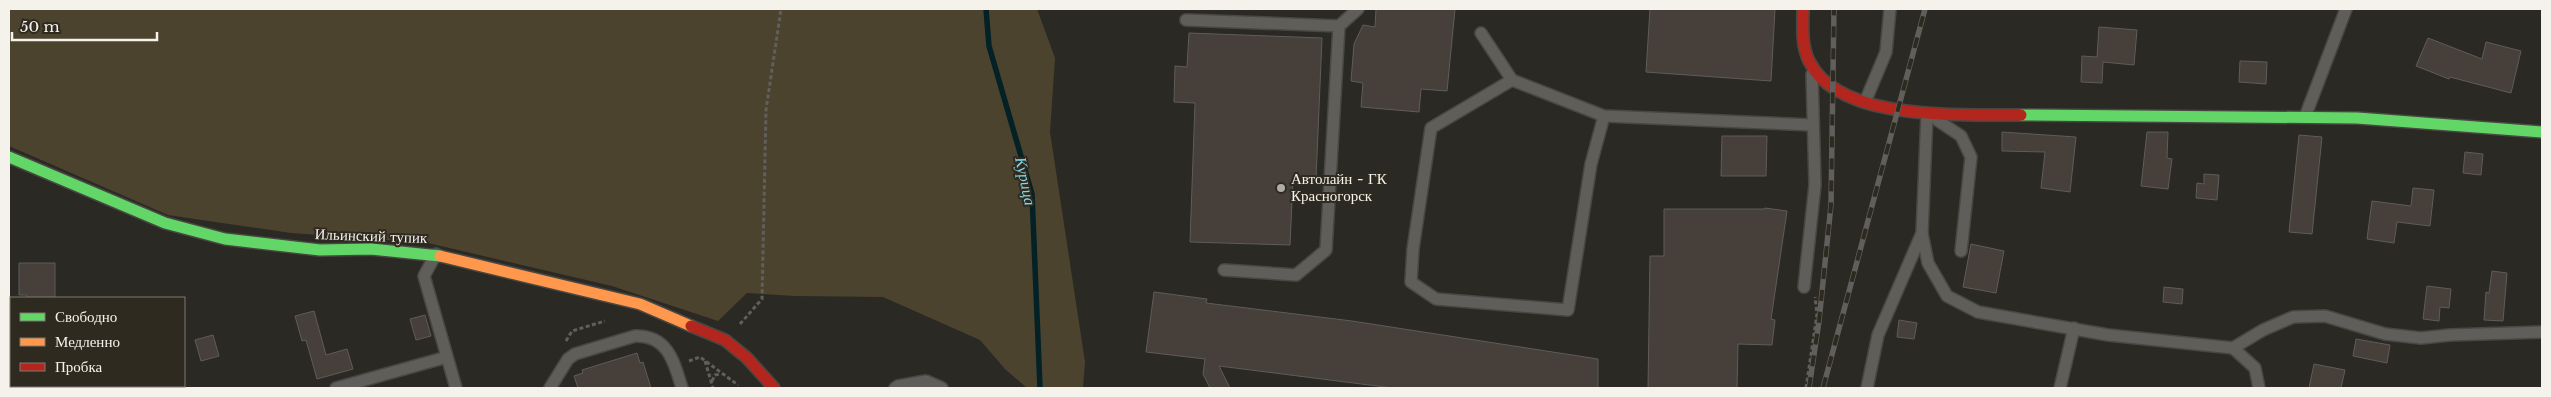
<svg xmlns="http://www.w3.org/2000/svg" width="2551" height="397" viewBox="0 0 2551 397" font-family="'Libre Baskerville',serif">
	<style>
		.green { fill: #4c432f }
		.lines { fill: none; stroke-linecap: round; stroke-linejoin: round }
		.stream { stroke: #042125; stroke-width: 5.5 }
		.building { fill: #463f3a; stroke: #5f5c59 }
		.lane-casing { stroke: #484742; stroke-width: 14 }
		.fast-casing { stroke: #484742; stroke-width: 14 }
		.slow-casing { stroke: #484742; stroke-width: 14 }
		.jam-casing { stroke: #484742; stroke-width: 14 }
		.path { stroke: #605f5c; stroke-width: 3; stroke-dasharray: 4 2.5; stroke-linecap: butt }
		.lane { stroke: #605e5a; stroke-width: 11 }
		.fast { stroke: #63d668; stroke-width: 11 }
		.slow { stroke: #ff974d; stroke-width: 11 }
		.jam { stroke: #b3261e; stroke-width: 11 }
		.rail-casing { stroke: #605f5b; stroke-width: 5.5 }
		.rail { stroke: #2e2a20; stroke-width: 4; stroke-dasharray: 11; stroke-linecap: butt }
		.poi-dot { fill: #aeaca6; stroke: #2e2a20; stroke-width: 2 }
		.labels { text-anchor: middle; stroke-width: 4; stroke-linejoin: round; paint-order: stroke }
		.poi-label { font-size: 15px; fill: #f5f2ec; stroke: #2e2a20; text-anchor: start }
		.street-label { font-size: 15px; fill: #f5f2ec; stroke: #2e2a20 }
		.water-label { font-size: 16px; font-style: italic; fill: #84d4e3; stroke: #2e2a20 }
	</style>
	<rect width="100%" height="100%" fill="#2a2924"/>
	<path class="green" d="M9,9H1037L1055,58L1050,132L1085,362L1083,388H1027L1005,369L980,340L883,297L795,296L747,293L718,321L612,286L428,243L291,233L168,215L9,146Z"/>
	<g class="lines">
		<path class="stream" d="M986,9L989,46L1032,194L1040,388"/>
	</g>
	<g class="building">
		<path d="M1376,9H1455L1447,91L1421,89L1419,112L1361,107L1363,83L1351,81L1354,44L1363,25L1375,27Z"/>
		<path d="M1650,9H1775L1771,81L1646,72Z"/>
		<path d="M2099,27L2137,30L2134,65L2103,62L2102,83L2081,82L2082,56L2097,57Z"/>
		<path d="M1189,33L1322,38L1316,179L1293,178L1290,245L1190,242L1195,103L1174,102L1175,66L1187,67Z"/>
		<path d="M2428,38L2482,59L2486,42L2521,51L2511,93L2450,77L2449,79L2416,66Z"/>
		<path d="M2240,61L2267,62L2266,84L2239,82Z"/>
		<path d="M2002,132L2076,137L2070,192L2041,188L2045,152L2002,151Z"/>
		<path d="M2147,132H2168L2167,158L2172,159L2168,189L2141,186Z"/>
		<path d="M2299,135L2322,137L2312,234L2289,232Z"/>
		<path d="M1722,136H1767L1766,176H1721Z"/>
		<path d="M2465,152L2483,154L2481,175L2463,173Z"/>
		<path d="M2204,174L2219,175L2217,200L2196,198L2197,183L2204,184Z"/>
		<path d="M2413,188L2434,190L2430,226L2397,222L2394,243L2367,239L2372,201L2411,206Z"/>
		<path d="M1765,208L1787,211L1771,319L1775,320L1772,345L1738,344L1737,388H1648L1650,256H1664V209H1765Z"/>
		<path d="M1971,244L2004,251L1996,293L1963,287Z"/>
		<path d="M19,263H55V298H27V295H19Z"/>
		<path d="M2492,271L2507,273L2503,321L2484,320L2486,292L2489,293Z"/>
		<path d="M2427,286L2451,289L2449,308L2440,307L2439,321L2423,319Z"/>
		<path d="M2164,287L2183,289L2182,304L2163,302Z"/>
		<path d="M1154,292L1207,299L1206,303L1352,321L1598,359V388H1393L1219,366L1230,388H1210L1203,374L1205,359L1146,352Z"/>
		<path d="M314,311L326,355L347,349L353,369L317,379L306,340L302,341L295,316Z"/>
		<path d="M425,315L431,336L416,340L410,319Z"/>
		<path d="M1899,320L1917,323L1914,339L1897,337Z"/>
		<path d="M213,335L219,356L201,361L195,340Z"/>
		<path d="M2356,339L2390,345L2387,363L2353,356Z"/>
		<path d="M637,353L640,363L643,362L651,388H578L574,376L583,373L582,370Z"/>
		<path d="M2314,364L2345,370L2341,388H2309Z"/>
	</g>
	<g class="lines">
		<g class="lane-casing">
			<g id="lane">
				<path d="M1186,20L1339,26"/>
				<path d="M1481,33L1512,80L1604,116L1813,125"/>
				<path d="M1512,80L1431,128L1413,249L1411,282L1436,299L1568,310L1591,164L1604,116"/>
				<path d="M1865,102L1886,52L1890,9"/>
				<path d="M1927,114L1922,233L1928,263L1947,296L1978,312L2108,335L2233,348L2263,330L2293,317L2325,316L2385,334L2421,338L2450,335L2542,332"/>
				<path d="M2305,117L2346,9"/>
				<path d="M1937,120L1961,136L1971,157L1961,251"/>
				<path d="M436,254L424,276L456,388"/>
				<path d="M1224,270L1296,275L1326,250L1339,26L1358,9"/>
				<path d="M1804,287L1815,185L1812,74"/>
				<path d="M2233,348L2255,368L2259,388"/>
				<path d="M336,388L447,357"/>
				<path d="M550,388L568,359L575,354L635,336C668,335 674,362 682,388"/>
				<path d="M895,388L898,386L926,381L942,388"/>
				<path d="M1867,388L1878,335L1922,233"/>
				<path d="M2060,388L2074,328"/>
			</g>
		</g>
		<g class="fast-casing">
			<g id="fast">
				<path d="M2021,115L2357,118L2542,132"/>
				<path d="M9,157L165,223L225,239L320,250L371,249L440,256"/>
			</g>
		</g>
		<g class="slow-casing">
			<path id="slow" d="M440,256L640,304L691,326"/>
		</g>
		<g class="jam-casing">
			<g id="jam">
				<path d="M1803,9C1803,26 1801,45 1809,61C1839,123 1963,114 2021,115"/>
				<path d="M691,326L725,340L747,358L774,388"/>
			</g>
		</g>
		<g class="path">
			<path d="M740,324L762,299L766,110L781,9"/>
			<path d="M566,341L572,331L605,321"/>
			<path d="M689,361L700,357L738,385"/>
			<path d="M705,361L713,388"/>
			<path d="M712,381L715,375L721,374"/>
			<path d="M1806,388L1817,314L1815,297"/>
		</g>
		<use href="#lane" class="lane"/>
		<use href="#fast" class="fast"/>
		<use href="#slow" class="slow"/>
		<use href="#jam" class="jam"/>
		<g class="rail-casing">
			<g id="rail">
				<path d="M1809,388L1819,321L1831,205L1834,9"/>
				<path d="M1823,388L1925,9"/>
			</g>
		</g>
		<use href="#rail" class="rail"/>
	</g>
	<circle class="poi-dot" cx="1281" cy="188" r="5"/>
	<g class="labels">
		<g class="poi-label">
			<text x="1291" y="184">Автолайн - ГК<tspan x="1291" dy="17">Красногорск</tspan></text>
		</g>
		<g class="street-label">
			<text transform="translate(371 236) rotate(2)" y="5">Ильинский тупик</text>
		</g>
		<g class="water-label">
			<text transform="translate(1026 181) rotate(78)" y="6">Курица</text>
		</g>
	</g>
	<rect width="2551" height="397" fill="none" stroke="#f5f2ec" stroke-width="20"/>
	<rect x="10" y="297" width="175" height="90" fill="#2e2a20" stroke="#7e7a72"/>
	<rect x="20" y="313" width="25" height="8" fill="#63d668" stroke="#7e7a72"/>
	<text x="55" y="322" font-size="15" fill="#f5f2ec">Свободно</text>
	<rect x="20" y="338" width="25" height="8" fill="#ff974d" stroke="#7e7a72"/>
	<text x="55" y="347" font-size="15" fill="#f5f2ec">Медленно</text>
	<rect x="20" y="363" width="25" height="8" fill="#b3261e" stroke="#7e7a72"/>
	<text x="55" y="372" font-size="15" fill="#f5f2ec">Пробка</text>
	<path d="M12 32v8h145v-8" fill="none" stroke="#f5f2ec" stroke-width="2.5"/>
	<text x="20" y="32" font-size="15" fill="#f5f2ec" stroke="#2e2a20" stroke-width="4" paint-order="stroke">50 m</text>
</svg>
